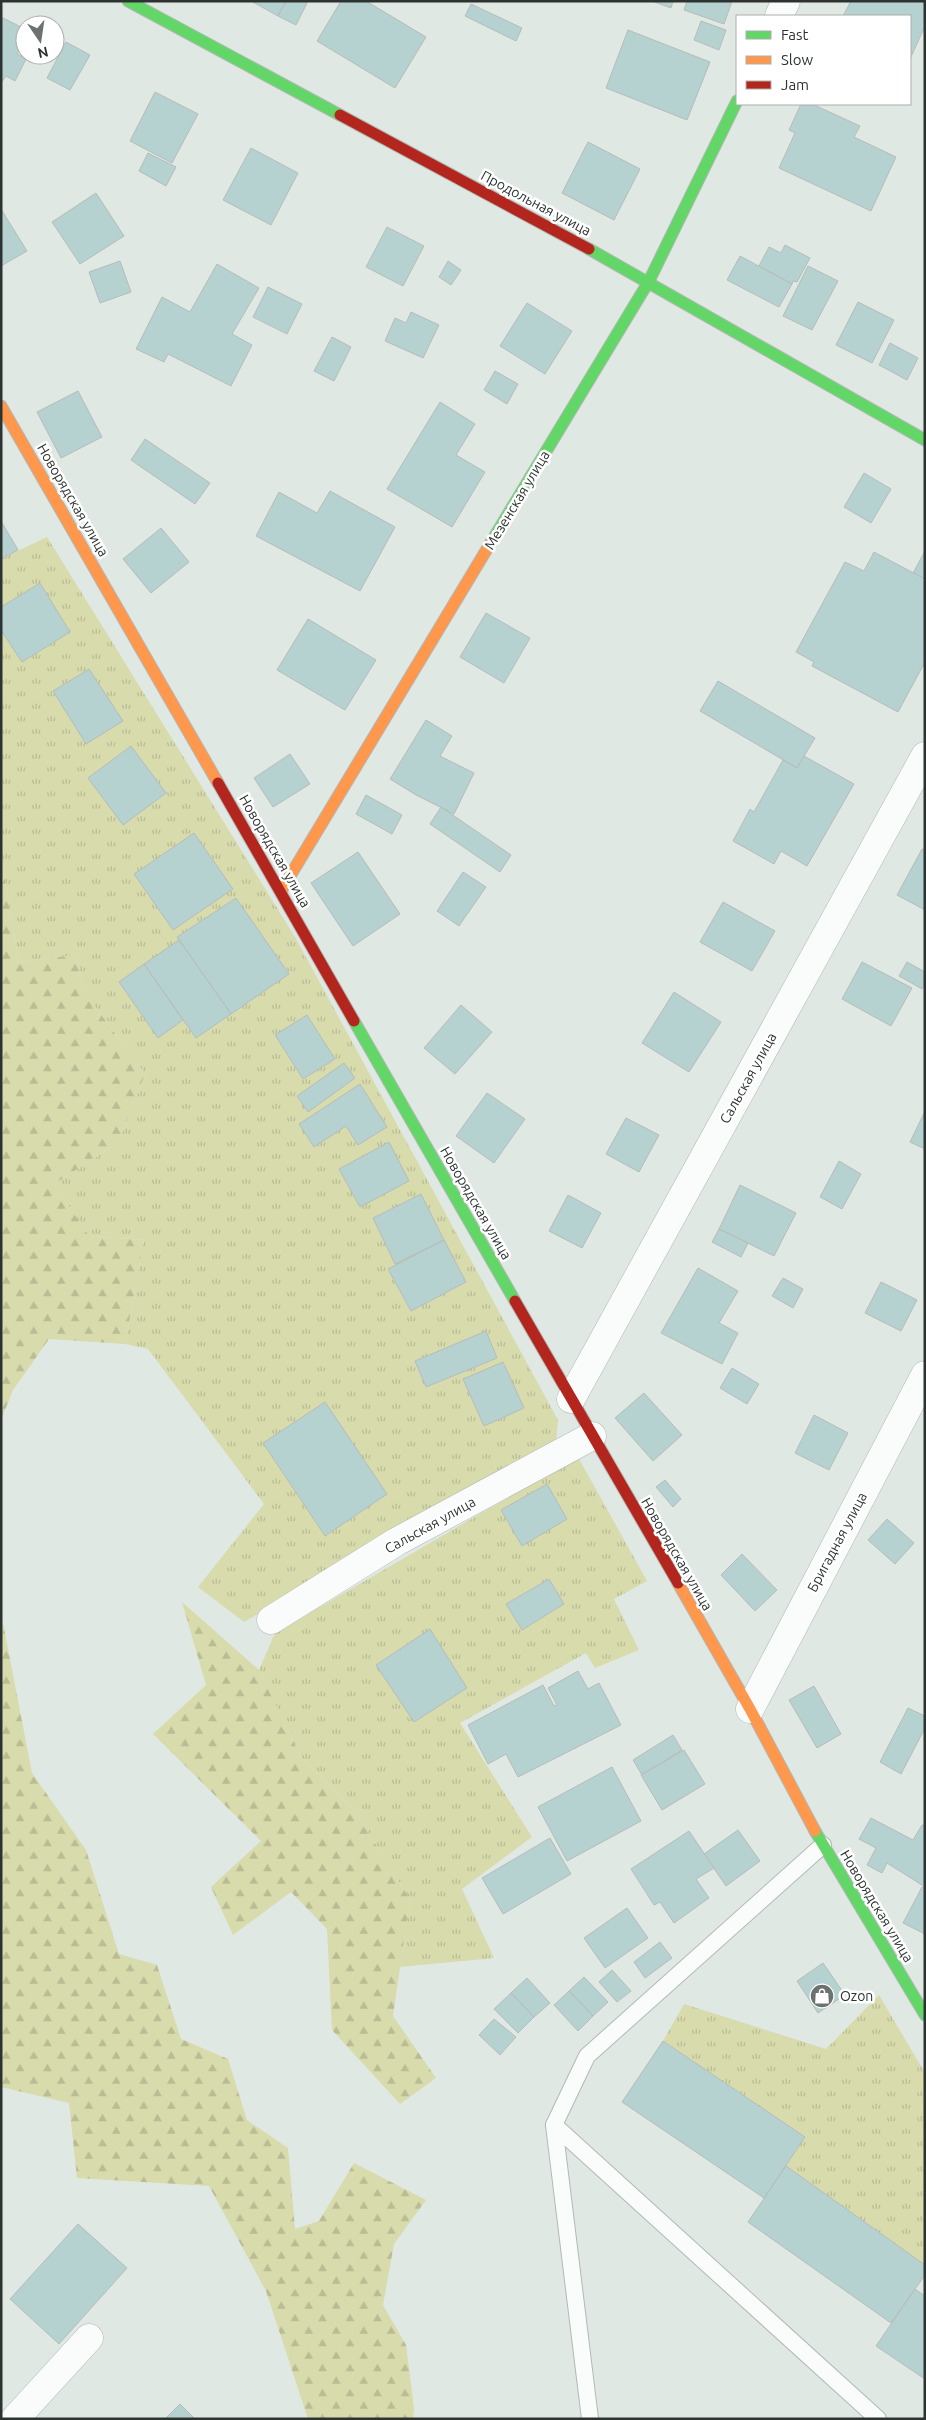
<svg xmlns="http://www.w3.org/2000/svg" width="926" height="2420" viewBox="0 0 926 2420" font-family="Ubuntu,sans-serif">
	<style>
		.grass { fill: url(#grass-tufts) }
		.forest { fill: url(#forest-firs) }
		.building { fill: #b5d1d0; stroke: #b6bcba }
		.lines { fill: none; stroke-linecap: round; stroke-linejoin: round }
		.lane-casing { stroke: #b2b8b5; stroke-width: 18 }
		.street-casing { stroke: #b2b8b5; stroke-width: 29 }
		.fast-casing { stroke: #b2b8b5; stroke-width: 13 }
		.slow-casing { stroke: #b2b8b5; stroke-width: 13 }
		.jam-casing { stroke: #b2b8b5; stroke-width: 13 }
		.lane { stroke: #fafcfb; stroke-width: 16 }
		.street { stroke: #fafcfb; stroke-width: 28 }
		.fast { stroke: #63d668; stroke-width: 11 }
		.slow { stroke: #ff974d; stroke-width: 11 }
		.jam { stroke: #b3261e; stroke-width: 11 }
		.labels { text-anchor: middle; stroke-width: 5; stroke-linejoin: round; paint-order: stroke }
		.street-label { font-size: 14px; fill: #2d3330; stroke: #fff }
		.poi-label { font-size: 14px; fill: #2d3330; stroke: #fff; text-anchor: start }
	</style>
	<defs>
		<pattern id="grass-tufts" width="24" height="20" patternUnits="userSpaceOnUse" patternTransform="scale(1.25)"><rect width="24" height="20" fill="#d8dbac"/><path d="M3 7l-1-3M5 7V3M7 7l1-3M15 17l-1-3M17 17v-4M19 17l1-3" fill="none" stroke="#babc94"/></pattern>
		<pattern id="forest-firs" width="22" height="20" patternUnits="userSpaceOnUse" patternTransform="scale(1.25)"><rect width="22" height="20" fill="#d8dbac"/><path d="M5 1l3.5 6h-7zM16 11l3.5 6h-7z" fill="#babc94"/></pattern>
	</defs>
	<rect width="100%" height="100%" fill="#e0e8e4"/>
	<g class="grass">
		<path d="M47,537L295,937L558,1420L556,1440L244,1622L198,1587L264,1504L148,1349L125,1344L144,1240L89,1236L54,1184L118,1143L145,1074L82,989L76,955L19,962L1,857V559Z"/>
		<path d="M578,1457L647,1581L614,1599L639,1650L595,1668L586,1653L460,1723L532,1837L462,1889L494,1958L400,1967L410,1899L354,1810L301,1757L259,1670L275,1633Z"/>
		<path d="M879,1995L925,2073V2265L786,2166L805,2137L663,2041L684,2004L826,2049Z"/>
	</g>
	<g class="forest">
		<path d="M1,857L19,962L76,955L82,989L145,1074L118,1143L54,1184L89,1236L144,1240L125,1344L49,1339L13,1390L1,1420Z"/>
		<path d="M182,1602L259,1670L301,1757L354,1810L410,1899L393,2016L436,2078L400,2104L332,2030L327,1929L291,1892L233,1935L211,1887L261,1841L153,1734L206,1685Z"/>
		<path d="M1,1622L3,1623L32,1773L86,1850L119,1954L157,1965L181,2039L228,2059L247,2120L288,2148L295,2229L319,2221L354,2163L426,2200L394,2244L383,2305L406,2345L414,2408L413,2419H308L266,2291L209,2186L77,2178L69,2103L1,2087Z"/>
	</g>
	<g class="building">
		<path d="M251,1H286L278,16Z"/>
		<path d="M286,1H308L296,25L278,16Z"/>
		<path d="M341,1H366L426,37L395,88L317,41Z"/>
		<path d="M652,1H673L671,8Z"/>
		<path d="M687,1H732L724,24L684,10Z"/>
		<path d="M851,1H925V26L910,59V16H843Z"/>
		<path d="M471,4L522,28L516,41L465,16Z"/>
		<path d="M1,17L25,29V39L17,54L26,59L15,81L6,76L1,83Z"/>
		<path d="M701,21L726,30L719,50L694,40Z"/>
		<path d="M628,30L710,62L687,120L606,88Z"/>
		<path d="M66,42L90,55L70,90L47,78Z"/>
		<path d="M155,92L198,114L172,163L130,141Z"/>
		<path d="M801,104H812L860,126L854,137L896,157L871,211L779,168L795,133L789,130Z"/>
		<path d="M588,142L640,169L614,220L562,193Z"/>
		<path d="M251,148L298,173L271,225L223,200Z"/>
		<path d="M148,153L176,167L166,186L139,171Z"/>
		<path d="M96,193L124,236L80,264L52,222Z"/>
		<path d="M1,209L27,251L1,266Z"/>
		<path d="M387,227L424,246L403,286L366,267Z"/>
		<path d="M785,245L810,258L797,282L793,281L792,284L759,266L769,247L781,253Z"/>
		<path d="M740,256L792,284L779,307L727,280Z"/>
		<path d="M120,261L131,292L100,303L89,272Z"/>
		<path d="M448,261L461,270L451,285L439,277Z"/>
		<path d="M217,264L259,288L232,334L252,345L231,386L168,354L164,362L136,349L162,297L190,312Z"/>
		<path d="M808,266L838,281L812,330L783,316Z"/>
		<path d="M268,287L302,304L287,334L253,317Z"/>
		<path d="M858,302L894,320L872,363L836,345Z"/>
		<path d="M527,303L572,331L545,374L500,346Z"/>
		<path d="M411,312L439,325L423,358L385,341L395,318L406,323Z"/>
		<path d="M332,337L351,347L334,381L314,371Z"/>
		<path d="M890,343L918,358L907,380L879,365Z"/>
		<path d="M495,371L518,384L507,404L484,390Z"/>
		<path d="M78,391L102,437L61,458L37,412Z"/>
		<path d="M440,402L475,424L456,455L485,472L452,527L387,489Z"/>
		<path d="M145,439L210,483L195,504L131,460Z"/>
		<path d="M864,473L891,489L871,523L844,507Z"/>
		<path d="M330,491L395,527L360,591L256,536L279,492L317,513Z"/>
		<path d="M1,521L18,550L1,559Z"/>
		<path d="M161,528L189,562L151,593L123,559Z"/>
		<path d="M925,551V580L913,573Z"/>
		<path d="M874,552L925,579V662L898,712L812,666L814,662L796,652L845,562L864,571Z"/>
		<path d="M40,583L70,632L22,662L1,630V607Z"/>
		<path d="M486,613L530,638L504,683L460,657Z"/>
		<path d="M308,619L376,660L345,710L277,670Z"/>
		<path d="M89,669L123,721L86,744L53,691Z"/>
		<path d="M718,681L815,738L797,768L700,711Z"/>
		<path d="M426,720L452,736L440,756L474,773L454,814L416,795L390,779Z"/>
		<path d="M131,746L166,793L123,825L88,778Z"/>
		<path d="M290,754L310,784L273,807L254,778Z"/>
		<path d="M804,756L854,784L807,866L781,851L774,864L733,841L750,809L754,812L783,760L797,768Z"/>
		<path d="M366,795L402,815L392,834L356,814Z"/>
		<path d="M441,807L511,855L500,872L430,824Z"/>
		<path d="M194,833L233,889L173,930L134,874Z"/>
		<path d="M922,849L925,850V910L897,895Z"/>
		<path d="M358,852L400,914L353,946L311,883Z"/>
		<path d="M463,872L486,887L459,926L437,911Z"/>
		<path d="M236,898L289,974L231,1014L177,937Z"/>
		<path d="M723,902L775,931L752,971L700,942Z"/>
		<path d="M179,940L231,1014L196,1038L144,964Z"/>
		<path d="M862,962L912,988L891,1026L842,999Z"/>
		<path d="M907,962L925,972V983L922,989L899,976Z"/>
		<path d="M144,964L183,1020L158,1038L119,982Z"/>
		<path d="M674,992L721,1022L689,1072L642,1043Z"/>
		<path d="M461,1005L492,1032L455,1074L424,1048Z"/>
		<path d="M307,1015L335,1059L303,1079L275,1035Z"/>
		<path d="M344,1063L355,1078L308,1112L297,1096Z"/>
		<path d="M360,1084L387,1127L358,1145L346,1126L314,1147L299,1124Z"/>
		<path d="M487,1093L525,1119L494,1163L456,1136Z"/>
		<path d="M925,1111V1149L910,1142Z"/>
		<path d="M626,1118L659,1135L639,1172L606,1154Z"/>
		<path d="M389,1142L409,1181L360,1207L339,1169Z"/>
		<path d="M839,1161L861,1174L842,1209L820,1197Z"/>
		<path d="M740,1185L796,1213L774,1256L719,1229Z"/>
		<path d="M421,1194L444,1240L395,1264L373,1218Z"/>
		<path d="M568,1195L601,1213L582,1248L549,1231Z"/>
		<path d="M719,1229L748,1243L741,1257L712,1242Z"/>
		<path d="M444,1240L466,1282L411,1311L388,1269Z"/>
		<path d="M698,1268L738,1291L719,1323L738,1333L722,1364L661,1333Z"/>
		<path d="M783,1278L803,1289L793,1308L772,1296Z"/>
		<path d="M881,1282L917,1300L901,1331L865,1313Z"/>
		<path d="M486,1331L497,1358L426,1387L415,1361Z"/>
		<path d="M503,1362L524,1408L484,1426L463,1379Z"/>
		<path d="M732,1368L759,1384L747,1404L720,1388Z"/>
		<path d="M644,1393L682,1435L653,1461L615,1418Z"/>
		<path d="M325,1402L387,1494L325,1536L263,1443Z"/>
		<path d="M814,1415L848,1433L829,1470L795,1453Z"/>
		<path d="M665,1480L681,1499L673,1507L656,1487Z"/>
		<path d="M547,1484L567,1519L522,1546L501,1510Z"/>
		<path d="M887,1519L914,1543L895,1564L868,1540Z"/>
		<path d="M742,1554L777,1590L755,1611L721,1575Z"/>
		<path d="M549,1579L564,1604L522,1630L506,1604Z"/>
		<path d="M430,1629L467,1688L414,1722L376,1665Z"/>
		<path d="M578,1671L588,1689L599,1683L621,1725L518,1777L506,1754L488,1764L468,1725L543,1685L554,1706L557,1705L548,1688Z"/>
		<path d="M814,1686L841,1734L817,1748L789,1700Z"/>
		<path d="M908,1708L925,1716V1728L901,1774L880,1762Z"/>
		<path d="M673,1735L682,1750L642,1775L633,1760Z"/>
		<path d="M684,1750L705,1784L662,1810L641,1775Z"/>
		<path d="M612,1767L641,1821L567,1861L538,1807Z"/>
		<path d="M871,1818L913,1840L922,1825L925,1826V1887L887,1863L882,1873L867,1865L876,1848L859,1839Z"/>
		<path d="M738,1830L760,1861L726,1886L704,1854Z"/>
		<path d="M689,1831L714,1868L696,1879L709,1898L674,1923L660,1902L654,1905L631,1869Z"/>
		<path d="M550,1838L571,1874L503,1914L482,1878Z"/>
		<path d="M922,1887L925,1889V1934L903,1923Z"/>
		<path d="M627,1908L648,1938L605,1968L584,1938Z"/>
		<path d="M660,1942L672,1958L645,1978L634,1962Z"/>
		<path d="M823,1963L845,1995L818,2013L797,1981Z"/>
		<path d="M612,1970L631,1991L617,2002L599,1982Z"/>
		<path d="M584,1977L608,2002L593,2016L569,1991Z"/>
		<path d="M527,1978L550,2003L534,2017L511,1993Z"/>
		<path d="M569,1991L593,2016L578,2031L554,2005Z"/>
		<path d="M511,1993L534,2017L518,2033L494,2009Z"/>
		<path d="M494,2019L516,2037L500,2055L479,2035Z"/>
		<path d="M663,2041L805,2137L764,2198L622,2102Z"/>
		<path d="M786,2166L925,2265V2275L891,2323L748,2222Z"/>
		<path d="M78,2224L127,2268L59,2344L10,2299Z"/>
		<path d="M915,2289L925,2296V2379L876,2346Z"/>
		<path d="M180,2404L195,2419H165Z"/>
	</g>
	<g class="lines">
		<g class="lane-casing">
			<g id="lane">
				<path d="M823,1845L587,2056L554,2125L878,2419"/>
				<path d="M554,2125L590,2419"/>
			</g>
		</g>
		<g class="street-casing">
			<g id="street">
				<path d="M779,16L786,1"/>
				<path d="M571,1399L925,756"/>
				<path d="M271,1620L396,1542L592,1436"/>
				<path d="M750,1709L925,1375"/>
				<path d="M15,2419L89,2338"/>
			</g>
		</g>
		<g class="fast-casing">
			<g id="fast">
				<path d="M128,1L340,115"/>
				<path d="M589,249L925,440"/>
				<path d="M490,544L649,281L737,101"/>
				<path d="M354,1021L515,1301"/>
				<path d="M815,1831L925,2015"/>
			</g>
		</g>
		<g class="slow-casing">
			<g id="slow">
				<path d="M1,406L218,783"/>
				<path d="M281,891L490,544"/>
				<path d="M678,1583L750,1709L815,1831"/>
			</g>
		</g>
		<g class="jam-casing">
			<g id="jam">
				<path d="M340,115L589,249"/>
				<path d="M218,783L354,1021"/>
				<path d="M515,1301L678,1583"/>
			</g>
		</g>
		<use href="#lane" class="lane"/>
		<use href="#street" class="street"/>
		<use href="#fast" class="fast"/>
		<use href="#slow" class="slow"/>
		<use href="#jam" class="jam"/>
	</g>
	<defs>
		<g id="shop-disc" transform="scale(1.25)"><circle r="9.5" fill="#6c726f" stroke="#fff"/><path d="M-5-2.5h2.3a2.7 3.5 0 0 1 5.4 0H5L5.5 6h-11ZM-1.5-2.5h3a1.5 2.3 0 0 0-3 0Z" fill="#fff"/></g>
	</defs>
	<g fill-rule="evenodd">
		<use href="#shop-disc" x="822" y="1996"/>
	</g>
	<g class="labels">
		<g class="street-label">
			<text transform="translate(536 203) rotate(28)" y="5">Продольная улица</text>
			<text transform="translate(73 500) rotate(60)" y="5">Новорядская улица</text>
			<text transform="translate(517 500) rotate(-59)" y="5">Мезенская улица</text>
			<text transform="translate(275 851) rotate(60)" y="5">Новорядская улица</text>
			<text transform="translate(748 1078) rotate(-61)" y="5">Сальская улица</text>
			<text transform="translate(476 1203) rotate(60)" y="5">Новорядская улица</text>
			<text transform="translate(430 1525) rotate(-29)" y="5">Сальская улица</text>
			<text transform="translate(837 1542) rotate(-62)" y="5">Бригадная улица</text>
			<text transform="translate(677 1554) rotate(60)" y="5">Новорядская улица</text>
			<text transform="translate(877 1906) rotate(59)" y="5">Новорядская улица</text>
		</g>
		<g class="poi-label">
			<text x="840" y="2001">Ozon</text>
		</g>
	</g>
	<rect width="926" height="2420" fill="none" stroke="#2d3330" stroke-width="5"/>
	<rect x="736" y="15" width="175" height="90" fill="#ffffff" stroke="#abadac"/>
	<rect x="746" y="31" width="25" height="8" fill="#63d668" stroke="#abadac"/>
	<text x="781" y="40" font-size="15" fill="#2d3330">Fast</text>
	<rect x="746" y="56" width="25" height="8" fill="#ff974d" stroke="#abadac"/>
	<text x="781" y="65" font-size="15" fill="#2d3330">Slow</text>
	<rect x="746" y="81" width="25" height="8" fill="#b3261e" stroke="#abadac"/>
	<text x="781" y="90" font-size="15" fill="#2d3330">Jam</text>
	<g transform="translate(40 40) rotate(167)"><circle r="24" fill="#ffffff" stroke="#abadac"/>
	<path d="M0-4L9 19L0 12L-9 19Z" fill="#6c726f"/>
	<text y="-8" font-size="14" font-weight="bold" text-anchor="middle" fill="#2d3330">N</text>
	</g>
</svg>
